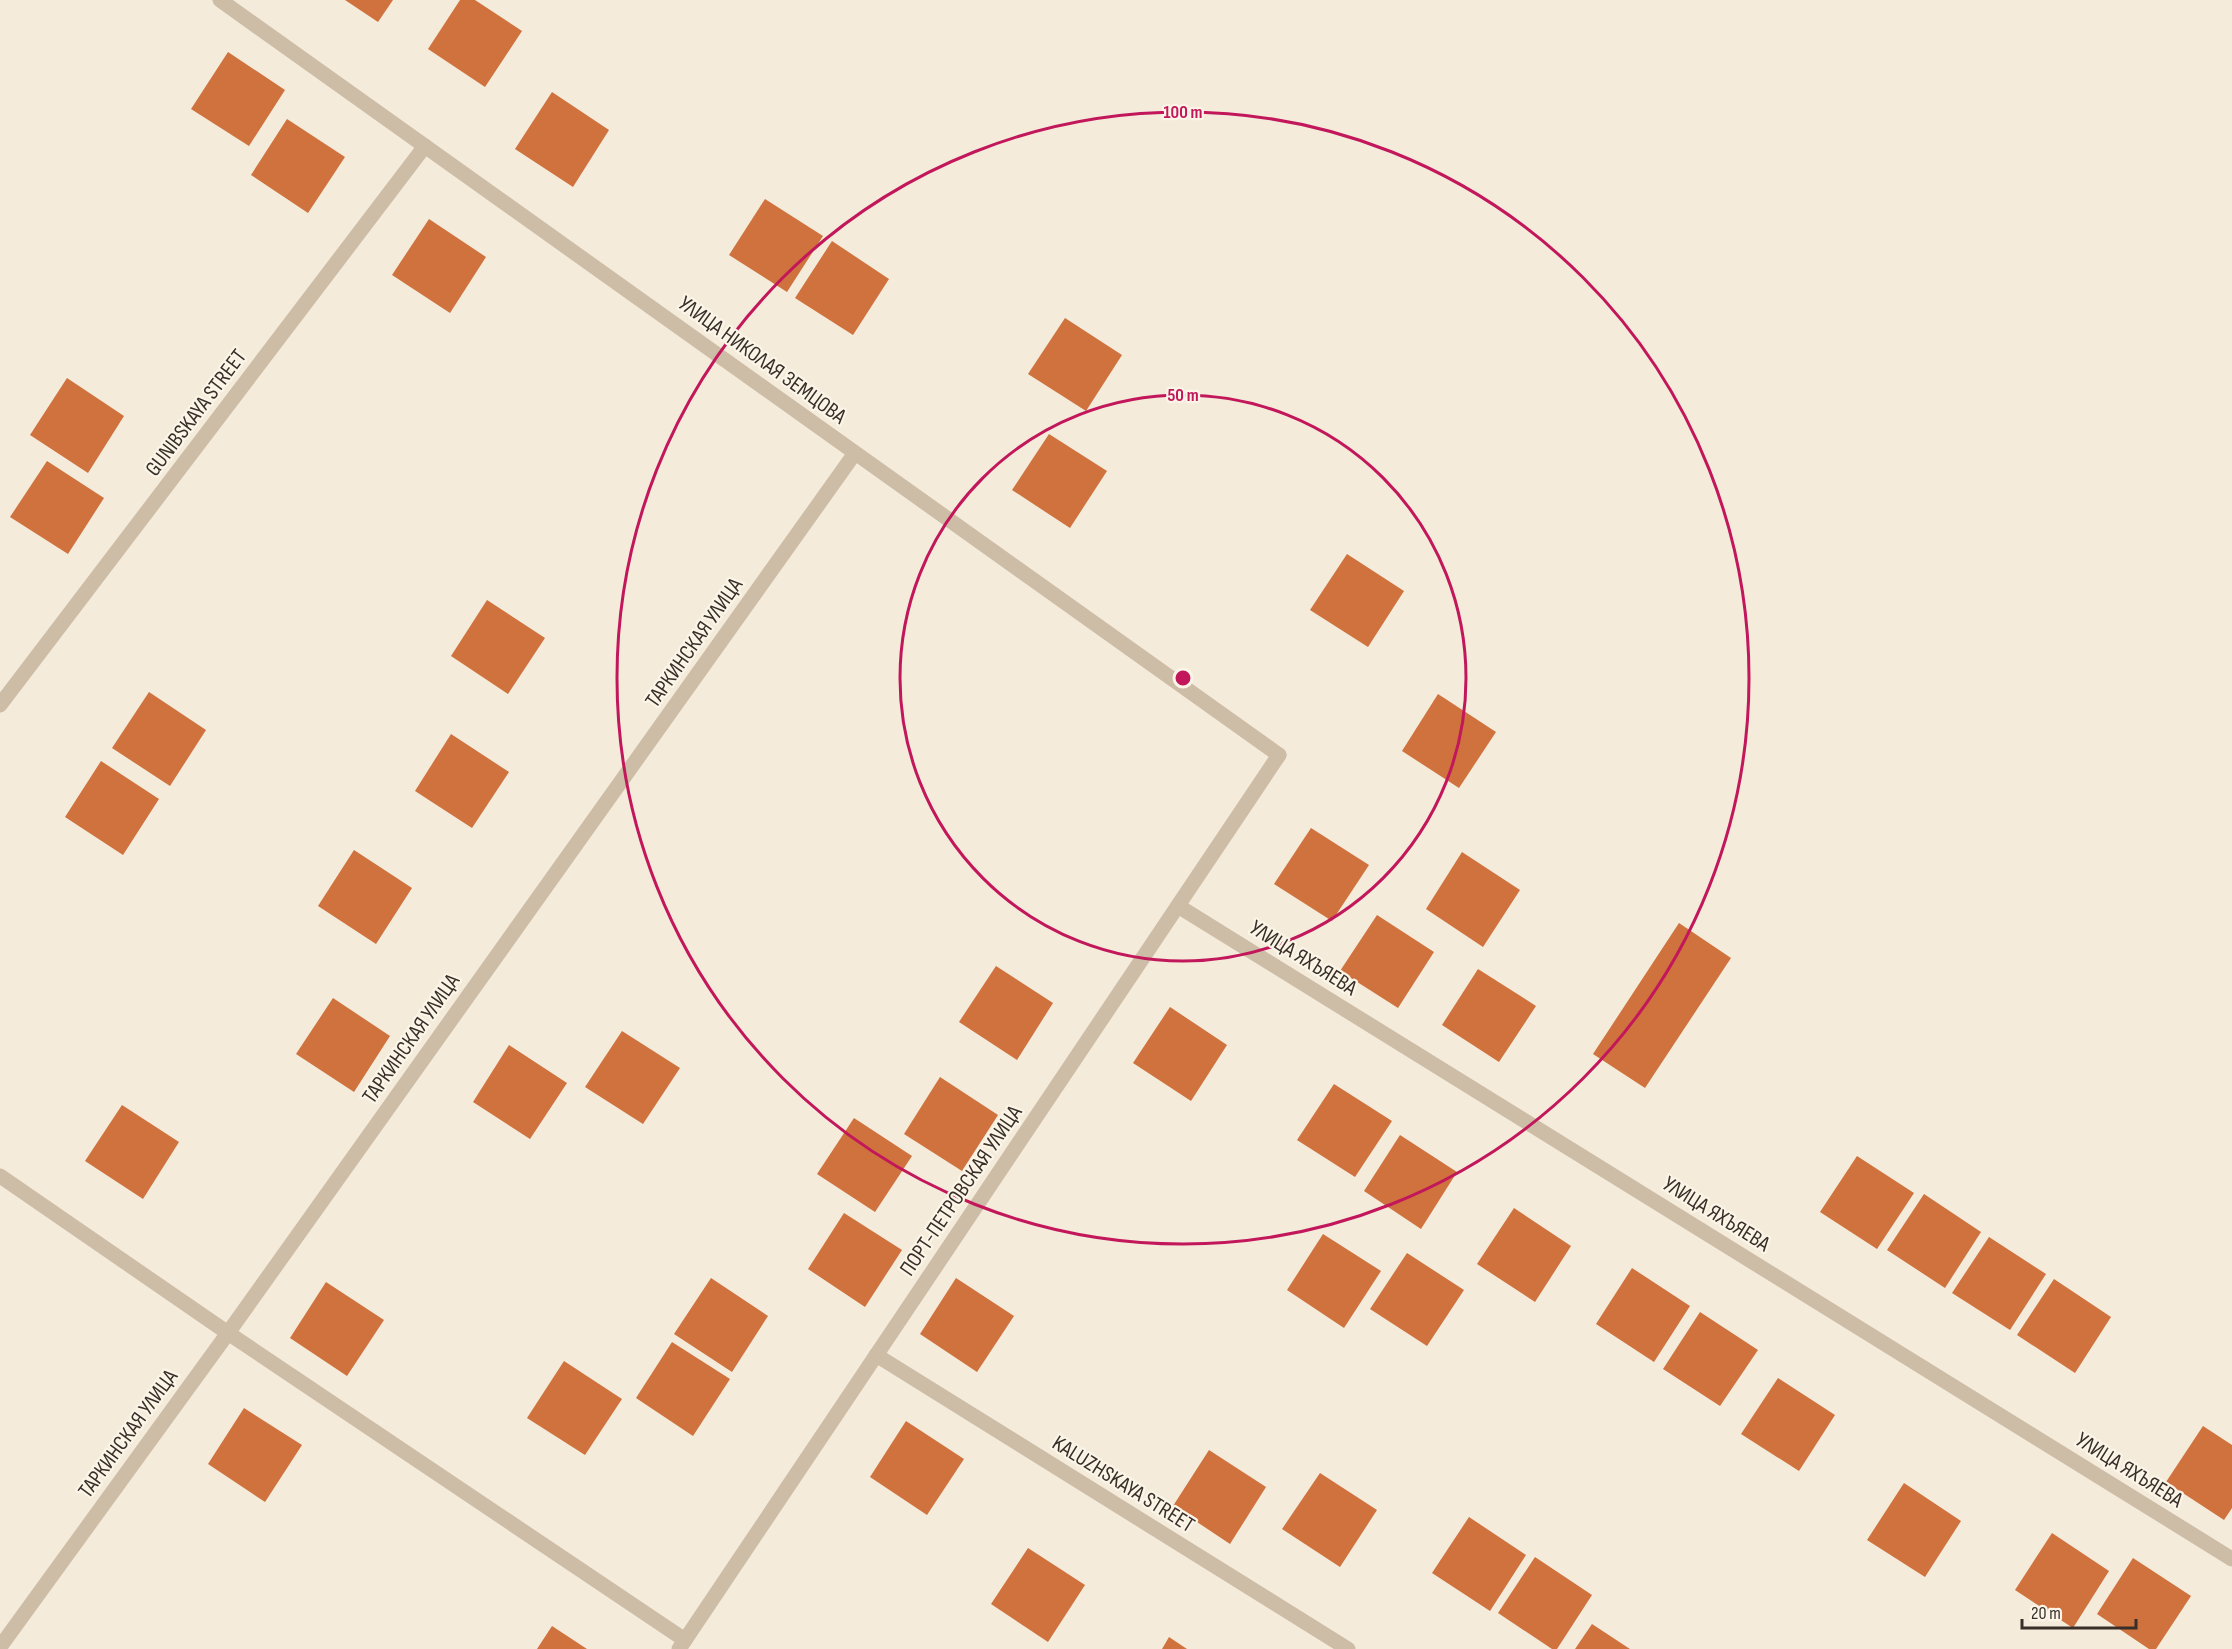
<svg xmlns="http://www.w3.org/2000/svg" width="2232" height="1649" viewBox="0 0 2232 1649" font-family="'Sofia Sans Condensed',sans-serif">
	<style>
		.building { fill: #cf723e }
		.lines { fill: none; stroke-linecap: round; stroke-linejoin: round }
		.minor { stroke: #cdbda6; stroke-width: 15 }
		.tertiary { stroke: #cdbda6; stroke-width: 15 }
		.ring { fill: none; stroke: #c2185b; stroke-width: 3 }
		.labels { text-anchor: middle; stroke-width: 4.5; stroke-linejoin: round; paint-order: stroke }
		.street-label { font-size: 22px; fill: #392f28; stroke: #fbf5e8 }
		.centre { fill: #c2185b; stroke: #fbf5e8; stroke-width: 3 }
		.ring-label { font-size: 18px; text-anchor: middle; font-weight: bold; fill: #c2185b; stroke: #fbf5e8; stroke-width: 4.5; stroke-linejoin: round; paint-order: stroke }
	</style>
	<rect width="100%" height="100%" fill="#f4ebdb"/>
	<g class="building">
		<path d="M345,0H393L378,22Z"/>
		<path d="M460,0H475L522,31L485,87L428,49Z"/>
		<path d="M228,52L285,90L249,146L191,109Z"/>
		<path d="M552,92L609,130L573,187L515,149Z"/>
		<path d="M287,119L345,157L308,213L251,175Z"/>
		<path d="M765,199L823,236L787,292L729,255Z"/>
		<path d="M429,219L486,257L450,313L392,275Z"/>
		<path d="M832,241L889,279L853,335L795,298Z"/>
		<path d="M1065,318L1122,355L1086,411L1028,374Z"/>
		<path d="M67,378L124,416L88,473L30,435Z"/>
		<path d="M1049,434L1107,471L1070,528L1012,490Z"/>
		<path d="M47,461L104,498L68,554L10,517Z"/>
		<path d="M1347,554L1404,591L1368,647L1310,610Z"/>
		<path d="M487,600L545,638L508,694L451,656Z"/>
		<path d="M149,692L206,730L170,786L112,748Z"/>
		<path d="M1438,694L1496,732L1459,788L1402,751Z"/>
		<path d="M451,734L509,772L472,828L415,791Z"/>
		<path d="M101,761L159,799L123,855L65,817Z"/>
		<path d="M1311,828L1369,865L1332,921L1274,884Z"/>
		<path d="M354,850L412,888L376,944L318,906Z"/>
		<path d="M1462,852L1520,890L1483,947L1426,909Z"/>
		<path d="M1377,915L1434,952L1398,1008L1340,971Z"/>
		<path d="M1679,923L1731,958L1645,1088L1593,1054Z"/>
		<path d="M996,966L1053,1003L1017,1060L959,1022Z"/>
		<path d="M1478,969L1536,1006L1499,1062L1442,1025Z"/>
		<path d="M333,998L390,1036L354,1092L296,1054Z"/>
		<path d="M1170,1007L1227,1045L1191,1101L1133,1063Z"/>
		<path d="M622,1031L680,1068L643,1124L585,1087Z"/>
		<path d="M509,1045L567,1083L530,1139L473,1102Z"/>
		<path d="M940,1077L998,1115L962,1171L904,1134Z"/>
		<path d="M1334,1084L1392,1121L1355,1177L1297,1140Z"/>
		<path d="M122,1105L179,1142L143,1199L85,1161Z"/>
		<path d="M854,1118L912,1156L875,1212L817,1174Z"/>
		<path d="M1400,1135L1457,1172L1421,1229L1364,1191Z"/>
		<path d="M1857,1156L1914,1193L1877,1249L1820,1212Z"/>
		<path d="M1924,1194L1981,1232L1945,1288L1887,1250Z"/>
		<path d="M1514,1208L1571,1246L1535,1302L1477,1264Z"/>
		<path d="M844,1213L902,1250L865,1307L808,1269Z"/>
		<path d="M1323,1234L1381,1271L1344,1328L1287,1290Z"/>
		<path d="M1989,1237L2046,1274L2010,1330L1952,1293Z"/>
		<path d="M1407,1253L1464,1290L1427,1346L1370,1309Z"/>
		<path d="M1632,1268L1690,1306L1654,1362L1596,1324Z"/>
		<path d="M711,1278L768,1316L732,1372L674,1334Z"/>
		<path d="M956,1278L1014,1316L977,1372L920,1334Z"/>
		<path d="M2054,1279L2111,1317L2075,1373L2017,1335Z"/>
		<path d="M326,1282L384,1320L347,1376L290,1338Z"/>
		<path d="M1700,1312L1758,1350L1720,1406L1663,1369Z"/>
		<path d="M672,1342L730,1379L693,1436L636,1398Z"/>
		<path d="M564,1361L622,1399L585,1455L527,1418Z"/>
		<path d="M1778,1378L1835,1415L1799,1471L1741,1434Z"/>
		<path d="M244,1408L302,1445L265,1502L208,1464Z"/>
		<path d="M906,1421L964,1459L927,1515L870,1477Z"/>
		<path d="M2203,1426L2232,1445V1508L2224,1520L2166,1482Z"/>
		<path d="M1209,1450L1266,1487L1230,1544L1173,1506Z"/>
		<path d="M1320,1473L1377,1510L1340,1567L1282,1529Z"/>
		<path d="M1904,1483L1961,1521L1925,1577L1867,1540Z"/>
		<path d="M1469,1517L1526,1555L1490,1611L1432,1573Z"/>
		<path d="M2052,1533L2109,1571L2073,1628L2015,1590Z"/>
		<path d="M1028,1548L1085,1585L1048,1642L991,1604Z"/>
		<path d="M1535,1557L1592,1595L1557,1649H1552L1498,1613Z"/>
		<path d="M2133,1558L2191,1596L2156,1649H2149L2097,1614Z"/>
		<path d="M1592,1624L1630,1649H1575Z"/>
		<path d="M552,1626L587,1649H537Z"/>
		<path d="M1169,1637L1187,1649H1162Z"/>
	</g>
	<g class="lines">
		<g class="minor">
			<path d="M220,0L1279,755"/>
			<path d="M0,705L425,146"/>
			<path d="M1178,906L2232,1559"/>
			<path d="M0,1176L228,1333L685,1640"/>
			<path d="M876,1355L1348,1649"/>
			<path d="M0,1647L228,1333L855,453"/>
		</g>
		<path class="tertiary" d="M679,1649L1279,755"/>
	</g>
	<g class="ring">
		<circle cx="1183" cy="678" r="283"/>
		<circle cx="1183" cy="678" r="566"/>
	</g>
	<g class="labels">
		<g class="street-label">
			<text transform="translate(763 359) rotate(36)" y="8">УЛИЦА НИКОЛАЯ ЗЕМЦОВА</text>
			<text transform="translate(195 412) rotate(-53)" y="8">GUNIBSKAYA STREET</text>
			<text transform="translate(693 642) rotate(-55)" y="8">ТАРКИНСКАЯ УЛИЦА</text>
			<text transform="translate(1304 957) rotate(32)" y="8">УЛИЦА ЯХЪЯЕВА</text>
			<text transform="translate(410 1038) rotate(-55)" y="8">ТАРКИНСКАЯ УЛИЦА</text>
			<text transform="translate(960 1190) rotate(-56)" y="8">ПОРТ-ПЕТРОВСКАЯ УЛИЦА</text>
			<text transform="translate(1717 1213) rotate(32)" y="8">УЛИЦА ЯХЪЯЕВА</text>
			<text transform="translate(127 1433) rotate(-54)" y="8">ТАРКИНСКАЯ УЛИЦА</text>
			<text transform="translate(2130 1469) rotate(32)" y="8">УЛИЦА ЯХЪЯЕВА</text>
			<text transform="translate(1124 1483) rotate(32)" y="8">KALUZHSKAYA STREET</text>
		</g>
	</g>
	<circle cx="1183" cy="678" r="9" class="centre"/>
	<g class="ring-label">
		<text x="1183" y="118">100 m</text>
		<text x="1183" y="401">50 m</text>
	</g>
	<path d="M2022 1619v9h114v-9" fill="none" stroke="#392f28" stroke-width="3"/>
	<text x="2031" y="1619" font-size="18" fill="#392f28" stroke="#fbf5e8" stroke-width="4.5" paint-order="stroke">20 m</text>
</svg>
